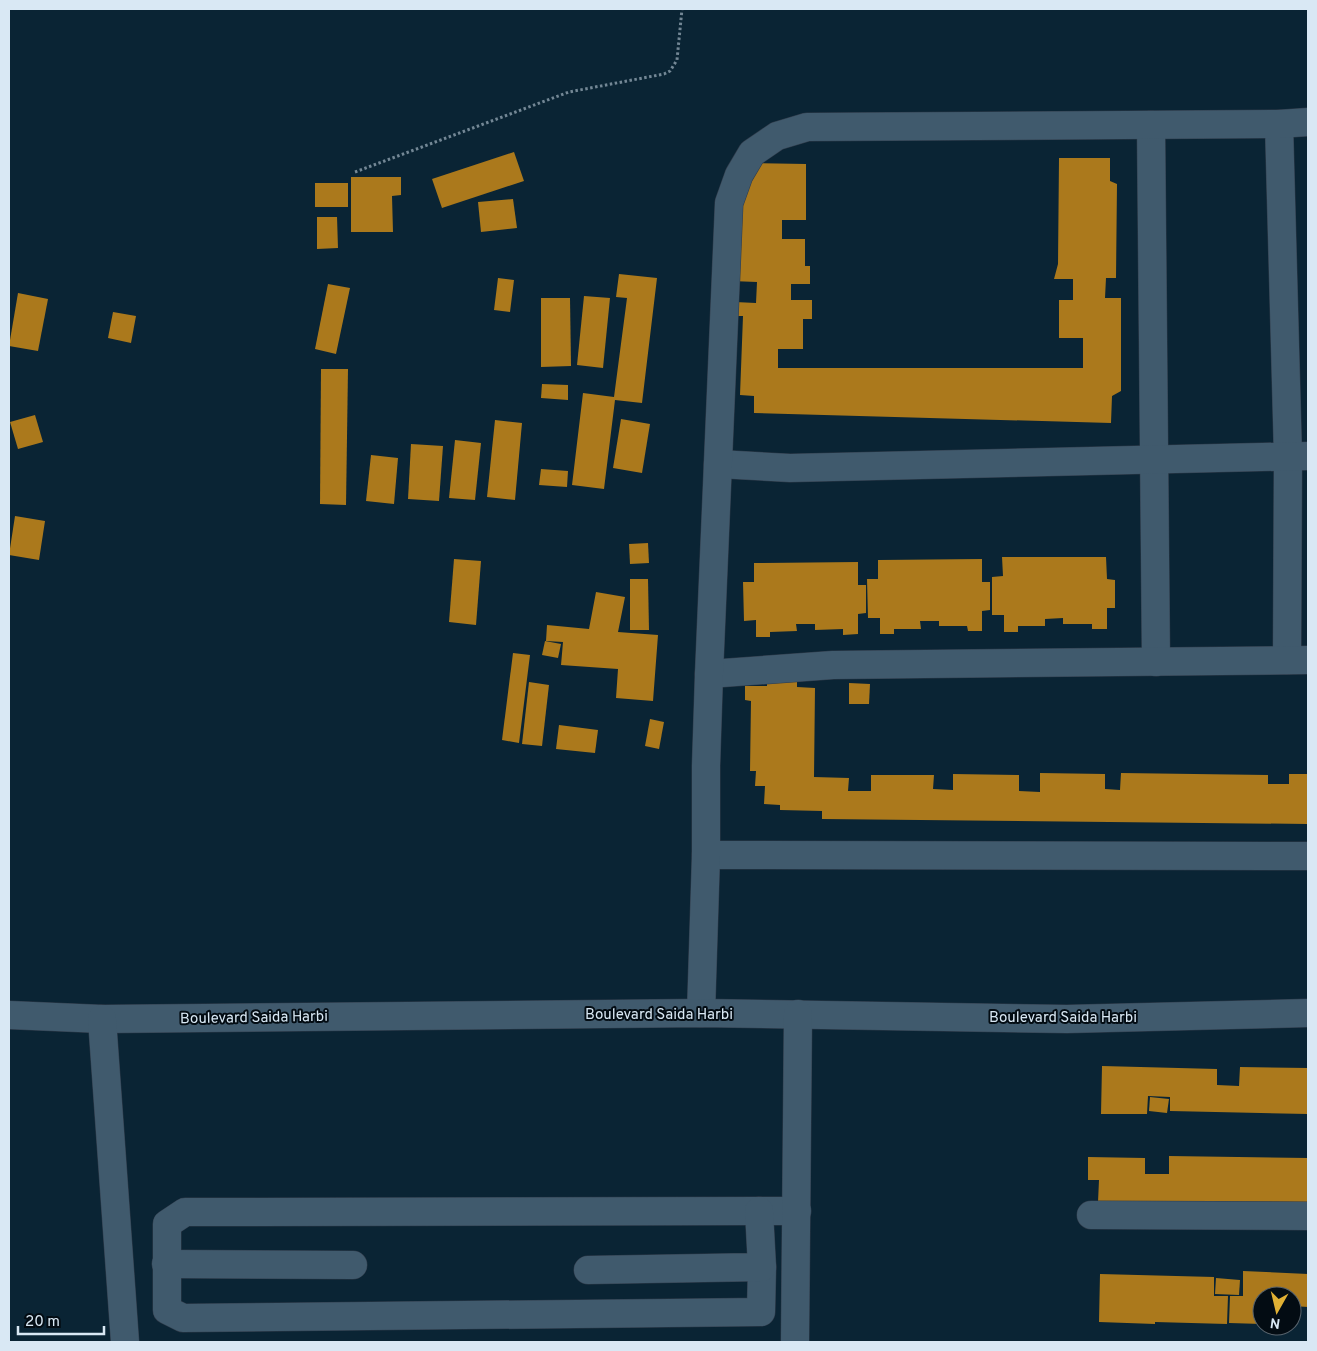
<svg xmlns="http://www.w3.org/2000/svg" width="1317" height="1351" viewBox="0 0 1317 1351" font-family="Overpass,sans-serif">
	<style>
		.building { fill: #ab791c }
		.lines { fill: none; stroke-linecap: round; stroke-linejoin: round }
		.minor-casing { stroke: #303c4b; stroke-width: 29 }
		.path { stroke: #738795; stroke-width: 3; stroke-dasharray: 2.5 2.5; stroke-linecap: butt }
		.minor { stroke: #405a6d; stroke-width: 28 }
		.labels { text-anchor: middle; stroke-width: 4; stroke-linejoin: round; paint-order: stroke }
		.street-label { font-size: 15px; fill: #d9e8f4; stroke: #030c13 }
	</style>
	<rect width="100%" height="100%" fill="#0a2434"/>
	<g class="building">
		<path d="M514,152L524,181L442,208L432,179Z"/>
		<path d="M1059,158H1110V181L1117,184L1116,278H1106L1105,298H1121V391L1112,396L1111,423L754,413V396L740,395L743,316H735V302L756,303L757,282L731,281L739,197L755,163L806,164V220H782V239H805V266H810V284H791V300H812V319H803V349H778V368H1083V338H1059V300H1073V279H1054L1058,264Z"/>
		<path d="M351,177H401V195L392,196L393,232H351Z"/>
		<rect x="315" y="183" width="33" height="24"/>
		<path d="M513,199L517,228L481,232L478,202Z"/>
		<path d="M317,217H337L338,248L317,249Z"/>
		<path d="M619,274L657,278L642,403L615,400L604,489L572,485L583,393L614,397L627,298L616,297Z"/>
		<path d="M498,278L514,280L510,312L494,310Z"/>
		<path d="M328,284L350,288L336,354L315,349Z"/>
		<path d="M18,293L48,299L38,351L9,346Z"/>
		<path d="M584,296L610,298L603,368L577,365Z"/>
		<path d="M541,298H570L571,366L541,367Z"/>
		<path d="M113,312L136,316L131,343L108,338Z"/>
		<path d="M321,369H348L346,505L320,504Z"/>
		<path d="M542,384L568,385V400L541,398Z"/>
		<path d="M35,415L43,442L18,449L10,422Z"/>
		<path d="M621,419L650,424L642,473L613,468Z"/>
		<path d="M495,420L522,423L515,500L487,497Z"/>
		<path d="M455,440L481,443L475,500L449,498Z"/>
		<path d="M411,444L443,446L439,501L408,499Z"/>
		<path d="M371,455L398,458L394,504L366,501Z"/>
		<path d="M541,469L568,471L567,487L539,485Z"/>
		<path d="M15,516L45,521L39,560L9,555Z"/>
		<path d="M648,543L649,563L630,564L629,544Z"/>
		<path d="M1002,557H1106L1107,579L1115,580V608H1107V629H1092V624H1063V618L1045,619V626H1018V632H1004V615H992V577L1003,576Z"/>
		<path d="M454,559L481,561L476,625L449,622Z"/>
		<path d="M982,559V582H990V610L982,611V631H968L967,626H939V621H920L921,629H894V634H880V618H868L867,579H878V560Z"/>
		<path d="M858,562V585H866V613L858,614V634L843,635V629L815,630V624H796L797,631L770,632V637H756V620L744,621L743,582H754V563Z"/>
		<path d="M630,579H648L649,630H630Z"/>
		<path d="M596,592L625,597L618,632L658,635L653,701L616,698L618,669L561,665L563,642L546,641L547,625L589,629Z"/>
		<path d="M545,641L561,644L558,658L542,655Z"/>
		<path d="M513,653L530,655L519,743L502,740Z"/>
		<path d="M767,679H797V687L815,688L814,777L849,778L848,791H871V775H934L933,789L953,790V774L1019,775V791L1040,792V773L1105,774V789L1120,790L1121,773L1268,775V784H1289V774H1308V824L822,819V811L780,810V805L764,804L765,786H755L756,771H750L751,701L745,700V686H767Z"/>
		<path d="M529,682L549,685L542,746L522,744Z"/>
		<path d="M849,683L870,684L869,704H849Z"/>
		<path d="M650,719L664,722L659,749L645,746Z"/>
		<path d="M559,725L598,730L595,753L556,749Z"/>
		<path d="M1102,1066L1217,1069V1085L1239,1086L1240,1067L1308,1068V1114L1170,1111V1097L1148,1096L1147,1114H1101Z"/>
		<path d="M1150,1097L1169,1099L1167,1113L1149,1111Z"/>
		<path d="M1169,1156L1308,1158V1206L1098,1202L1099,1180H1088V1157L1145,1158V1174H1169Z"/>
		<path d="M1243,1271L1308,1274V1307L1292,1306V1296H1262V1324L1229,1323L1230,1296H1243Z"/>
		<path d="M1100,1274L1214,1277V1296H1228L1227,1324L1155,1322V1324L1099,1322Z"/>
		<path d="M1216,1278L1240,1280L1239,1295L1215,1294Z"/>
	</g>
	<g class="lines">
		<g class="minor-casing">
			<g id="minor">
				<path d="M1279,124L1288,457L1287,660"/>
				<path d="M1151,125L1156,662"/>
				<path d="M718,464L790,468L1308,456"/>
				<path d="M709,674L833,665L1308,660"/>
				<path d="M706,855L1308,856"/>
				<path d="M701,1013L706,855V766L709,674L729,203L739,175L752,153L777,136L807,127L1279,124L1308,122"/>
				<path d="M9,1015L102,1019L701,1013L1067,1019L1308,1013"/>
				<path d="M102,1019L125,1342"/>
				<path d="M1091,1215L1308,1216"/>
				<path d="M166,1264L353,1265"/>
				<path d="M762,1267L761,1312L183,1318L167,1310V1224L185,1212L797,1211"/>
				<path d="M588,1270L762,1267L759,1211"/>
				<path d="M795,1342L798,1014"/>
			</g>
		</g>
		<path class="path" d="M355,172L569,92L664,74L670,71L677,60L682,9"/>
		<use href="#minor" class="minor"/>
	</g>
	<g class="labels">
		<g class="street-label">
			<text x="659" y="1019">Boulevard Saida Harbi</text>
			<text transform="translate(254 1017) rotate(-1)" y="5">Boulevard Saida Harbi</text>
			<text x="1063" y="1022">Boulevard Saida Harbi</text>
		</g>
	</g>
	<rect width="1317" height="1351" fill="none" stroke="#d9e8f4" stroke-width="20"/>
	<g transform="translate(1277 1311) rotate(188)"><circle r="24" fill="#030c13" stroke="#59646d"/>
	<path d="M0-4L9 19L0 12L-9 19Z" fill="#e0b034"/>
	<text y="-8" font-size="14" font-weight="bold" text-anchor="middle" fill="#d9e8f4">N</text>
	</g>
	<path d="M18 1326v8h86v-8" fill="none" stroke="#d9e8f4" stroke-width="2.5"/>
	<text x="25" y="1326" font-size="15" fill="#d9e8f4" stroke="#030c13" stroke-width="4" paint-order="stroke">20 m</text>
</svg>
